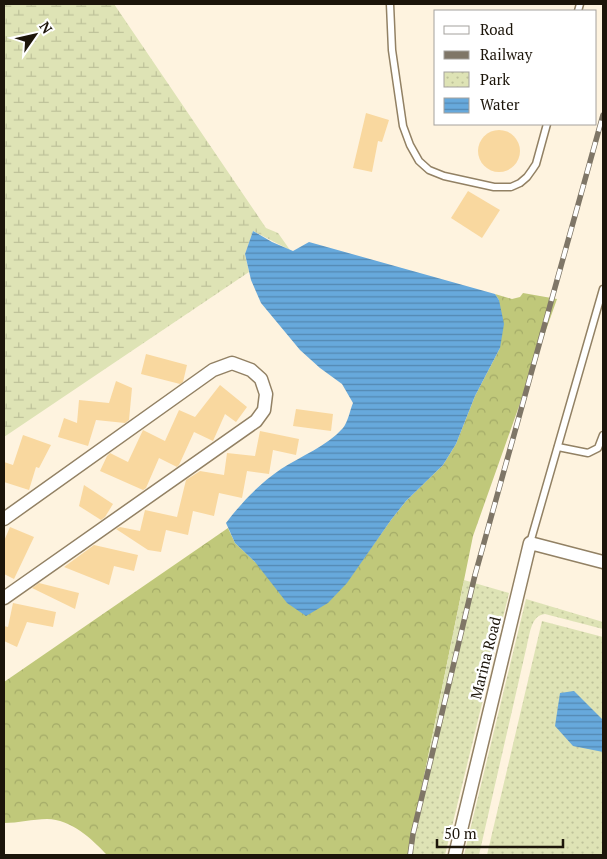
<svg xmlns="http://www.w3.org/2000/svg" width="607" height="859" viewBox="0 0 607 859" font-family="'PT Serif',serif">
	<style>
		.forest { fill: url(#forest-crowns) }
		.wetland { fill: url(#wetland-marsh) }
		.park { fill: url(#park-dots) }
		.water { fill: url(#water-rules) }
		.building { fill: #f9d89f }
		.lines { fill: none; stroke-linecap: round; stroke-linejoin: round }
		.service-casing { stroke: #928164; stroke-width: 9 }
		.minor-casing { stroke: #928164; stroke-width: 15 }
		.service { stroke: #fff; stroke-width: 6 }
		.minor { stroke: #fff; stroke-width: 12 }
		.rail-casing { stroke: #7f7667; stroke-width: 5.5 }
		.rail { stroke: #fff; stroke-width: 4; stroke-dasharray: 11; stroke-linecap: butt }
		.labels { text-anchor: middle; stroke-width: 5; stroke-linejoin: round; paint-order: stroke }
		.street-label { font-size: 15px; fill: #1c150a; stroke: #fff }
	</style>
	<defs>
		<pattern id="forest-crowns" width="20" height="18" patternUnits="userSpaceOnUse" patternTransform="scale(1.25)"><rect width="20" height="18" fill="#c0c87a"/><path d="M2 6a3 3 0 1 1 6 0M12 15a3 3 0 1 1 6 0" fill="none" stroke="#a4ab68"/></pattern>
		<pattern id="wetland-marsh" width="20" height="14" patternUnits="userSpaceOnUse" patternTransform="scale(1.25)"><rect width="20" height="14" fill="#dee3b5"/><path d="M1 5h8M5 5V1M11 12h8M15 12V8" fill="none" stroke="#bec29a"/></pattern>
		<pattern id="park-dots" width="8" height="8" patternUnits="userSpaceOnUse" patternTransform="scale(1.25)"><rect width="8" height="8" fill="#dee3b5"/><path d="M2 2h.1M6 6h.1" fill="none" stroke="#bec29a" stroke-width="1.8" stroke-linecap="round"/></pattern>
		<pattern id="water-rules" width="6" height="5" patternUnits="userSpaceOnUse" patternTransform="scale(1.25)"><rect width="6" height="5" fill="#67a9dc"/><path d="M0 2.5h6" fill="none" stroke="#5488b1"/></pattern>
	</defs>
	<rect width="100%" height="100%" fill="#fef3df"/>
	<path class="forest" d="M523,293L557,299L473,536L408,855H107C92,839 71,819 47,819C33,819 18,823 4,823V682L228,528L235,543L255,562L347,582L391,520L406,501L443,465L456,444L475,396L500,348L499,300L495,294L512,299L520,297Z"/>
	<path class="wetland" d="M4,4H114L266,228L278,233L290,250L253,231L245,254L249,272L4,437Z"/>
	<g class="park">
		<path d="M464,580L509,593L445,855H408Z"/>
		<path d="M526,599L603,622V629L545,614C531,615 530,634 527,645L479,855H464Z"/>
		<path d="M542,621L603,637V855H487Z"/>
	</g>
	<g class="water">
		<path d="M253,231L272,242L293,251L309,242L495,294L499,300L504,324L500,348L475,396L456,444L443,465L406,501L391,520L347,583L328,603L306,616L287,603L255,562L235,543L226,523C242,502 259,484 281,469C301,456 327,446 343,428C348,422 350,410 353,403L342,384L320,368L300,350L261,303L251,280L245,254Z"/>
		<path d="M574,691L603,720V752L573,746L555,726L560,693Z"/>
	</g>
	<g class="building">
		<path d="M366,113L389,120L382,142L378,141L372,172L353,168Z"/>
		<circle cx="499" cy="151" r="21"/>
		<path d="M468,191L500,210L482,238L451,218Z"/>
		<path d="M146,354L187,365L183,382L180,384L141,374Z"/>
		<path d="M116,381L132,388L129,420L125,423L96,420L88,446L58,437L64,418L77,423L79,400L109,403Z"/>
		<path d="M220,385L247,407L236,422L225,414L213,441L194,432L179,465L177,467L159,458L146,488L143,490L100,471L107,456L110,453L128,462L143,430L165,441L179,410L195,417Z"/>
		<path d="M296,409L333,414L331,431L293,426Z"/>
		<path d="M260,431L299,439L296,455L273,450L269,474L247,471L242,498L219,493L214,516L193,511L188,535L166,530L161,552L148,550L116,529L120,527L140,531L145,510L177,517L186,480L200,471L224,475L227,453L255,456Z"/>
		<path d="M23,435L51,445L39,468L36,467L29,490L4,482V462L13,465Z"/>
		<path d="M84,485L113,504L105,517L101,520L79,506Z"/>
		<path d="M10,527L34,537L14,579L4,574V541Z"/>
		<path d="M94,545L138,555L134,571L114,566L109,585L64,567Z"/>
		<path d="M39,583L79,593L75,609L32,588Z"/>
		<path d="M13,603L56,612L53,627L27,622L17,647L4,641V626L8,627Z"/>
	</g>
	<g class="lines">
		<g class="service-casing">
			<g id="service">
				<path d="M390,4L392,50L403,126L410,145L419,161L429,170L444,176L494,187H511L520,183L527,177L532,170L536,164L547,124"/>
				<path d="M578,11L580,4"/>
				<path d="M558,447L588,453L598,448L603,435"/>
				<path d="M530,543L603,289"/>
			</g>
		</g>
		<g class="minor-casing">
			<g id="minor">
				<path d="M4,519L213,370L232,363L251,370L261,379L266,394L264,410L256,421L4,598"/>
				<path d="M455,855L530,543L603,562"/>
			</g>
		</g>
		<use href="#service" class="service"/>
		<use href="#minor" class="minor"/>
		<g class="rail-casing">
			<path id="rail" d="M410,855L413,834L475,575L603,115"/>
		</g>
		<use href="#rail" class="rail"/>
	</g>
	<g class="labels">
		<g class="street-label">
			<text transform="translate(486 658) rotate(-76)" y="5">Marina Road</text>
		</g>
	</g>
	<rect width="607" height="859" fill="none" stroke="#1c150a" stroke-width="10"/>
	<rect x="434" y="10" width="162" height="115" fill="#ffffff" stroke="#a4a19d"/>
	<rect x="444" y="26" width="25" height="8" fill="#ffffff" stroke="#a4a19d"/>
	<text x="480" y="35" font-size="15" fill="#1c150a">Road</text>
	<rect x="444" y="51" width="25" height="8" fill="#7f7667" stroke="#a4a19d"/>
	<text x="480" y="60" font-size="15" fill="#1c150a">Railway</text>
	<rect x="444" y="72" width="25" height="15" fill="url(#park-dots)" stroke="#a4a19d"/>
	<text x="480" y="85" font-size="15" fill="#1c150a">Park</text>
	<rect x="444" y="98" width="25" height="15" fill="url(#water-rules)" stroke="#a4a19d"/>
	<text x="480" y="110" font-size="15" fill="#1c150a">Water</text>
	<g transform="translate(35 35) rotate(56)" stroke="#ffffff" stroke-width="4" paint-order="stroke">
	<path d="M0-4L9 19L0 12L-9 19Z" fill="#1c150a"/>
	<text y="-8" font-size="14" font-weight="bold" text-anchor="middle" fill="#1c150a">N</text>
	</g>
	<path d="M437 839v8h126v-8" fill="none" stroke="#1c150a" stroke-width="2.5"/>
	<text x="444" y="839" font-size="15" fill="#1c150a" stroke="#ffffff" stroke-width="4" paint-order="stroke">50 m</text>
</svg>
